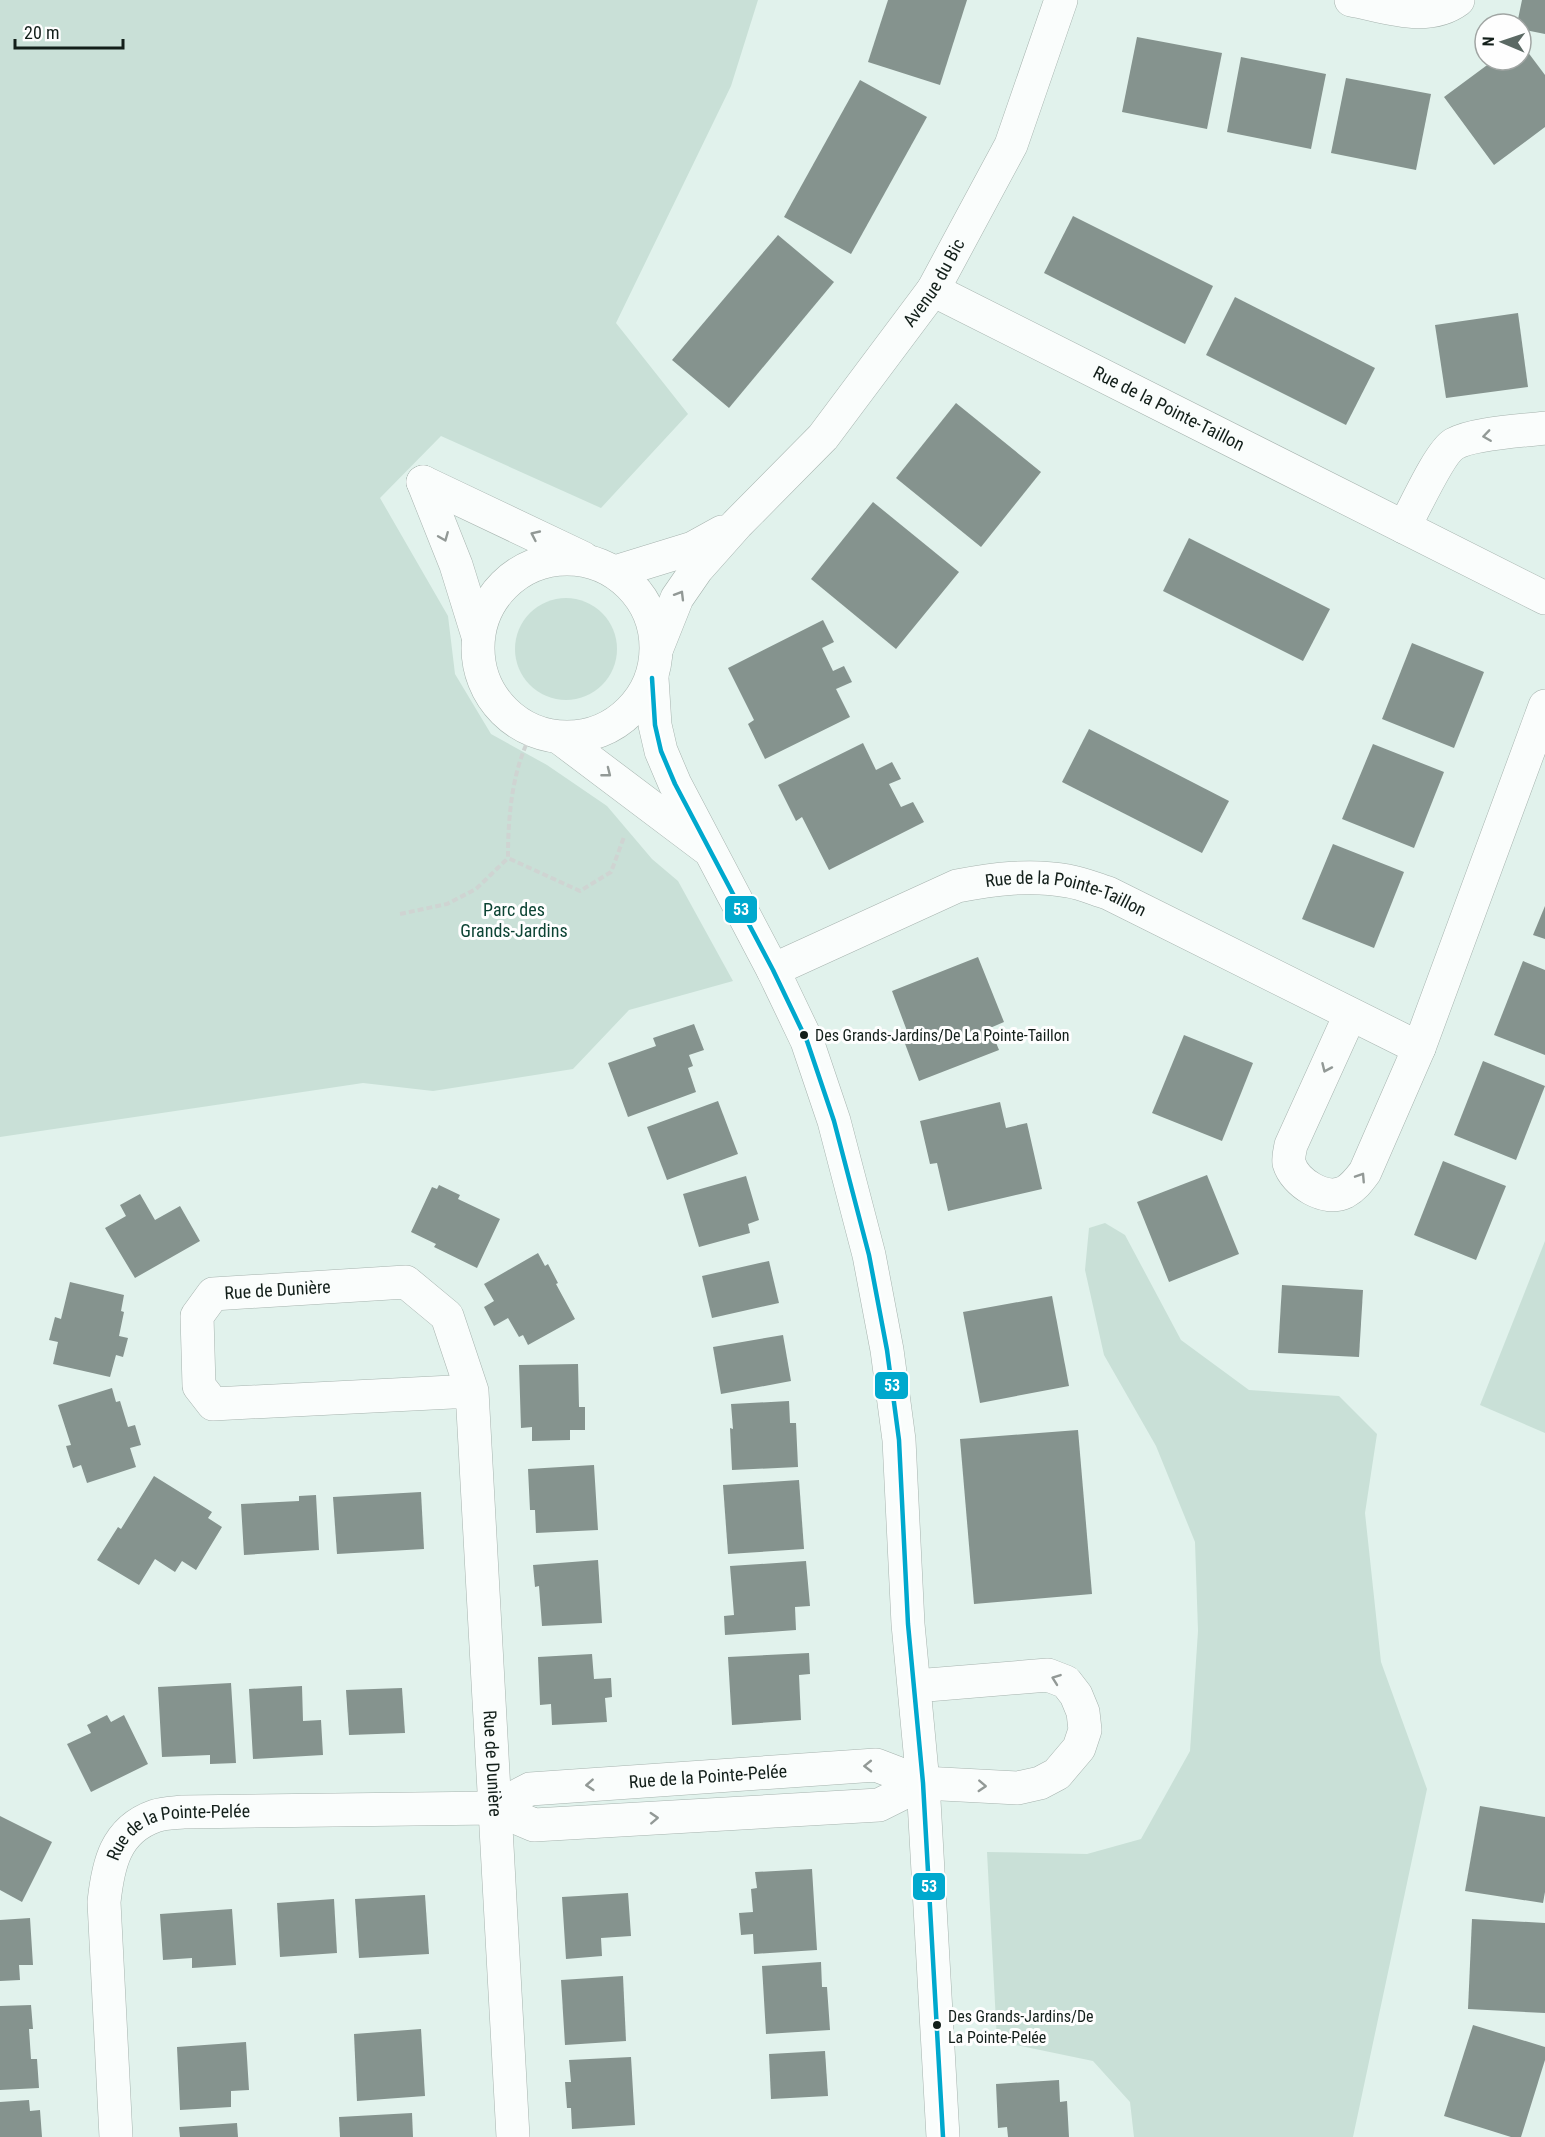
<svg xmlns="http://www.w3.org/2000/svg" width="1545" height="2137" viewBox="0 0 1545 2137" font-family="'Roboto Condensed',sans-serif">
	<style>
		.green { fill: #c9e0d7 }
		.building { fill: #85938e }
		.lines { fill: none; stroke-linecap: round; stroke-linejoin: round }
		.street-casing { stroke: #a6b3ae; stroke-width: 34 }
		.secondary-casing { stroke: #a6b3ae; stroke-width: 34 }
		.path { stroke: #cfd4d2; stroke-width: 4; stroke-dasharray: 6 3; stroke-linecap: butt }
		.street { stroke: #fafdfc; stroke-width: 33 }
		.secondary { stroke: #fafdfc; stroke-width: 33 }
		.bus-1-casing { stroke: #fefefe; stroke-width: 9 }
		.bus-1 { stroke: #00a9ce; stroke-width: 4.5 }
		.oneway { stroke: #929996 }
		.bus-dot { fill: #131f1a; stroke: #fefefe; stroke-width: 2 }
		.labels { text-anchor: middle; stroke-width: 6; stroke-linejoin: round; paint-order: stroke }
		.bus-label { font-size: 16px; fill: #131f1a; stroke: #fefefe; text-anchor: start }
		.street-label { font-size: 18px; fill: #131f1a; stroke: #fefefe }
		.park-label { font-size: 18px; fill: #0d4434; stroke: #fefefe }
		.line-badge { stroke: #fefefe; stroke-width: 2 }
		.badge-label { font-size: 16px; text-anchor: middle; font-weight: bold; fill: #fff }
	</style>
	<rect width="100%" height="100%" fill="#e1f2ec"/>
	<g class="green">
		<path d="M0,0H758L731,86L616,323L688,414L601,508L441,436L380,498L448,616L455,674L491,734L547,765L607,806L652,859L678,881L733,981L629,1010L573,1069L433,1091L363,1083L0,1137Z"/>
		<circle cx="566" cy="649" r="51"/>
		<path d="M1105,1223L1125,1235L1181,1340L1249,1390L1339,1396L1377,1434L1365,1513L1381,1662L1427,1789L1353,2137H1134L1130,2102L1093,2061L997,2041L987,1852L1087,1854L1141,1839L1190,1751L1198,1631L1195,1542L1156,1446L1104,1355L1085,1270L1089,1228Z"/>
		<path d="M1545,1241V1433L1480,1405Z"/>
	</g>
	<g class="building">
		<path d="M888,0H967L940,85L868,62Z"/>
		<path d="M1522,0H1545V34L1521,29V24H1517Z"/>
		<path d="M1137,37L1222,53L1207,129L1122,112Z"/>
		<path d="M1521,43L1545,75V127L1494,165L1444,97L1494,60H1521Z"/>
		<path d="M1241,57L1326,74L1311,149L1227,132Z"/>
		<path d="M1346,78L1431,94L1416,170L1331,153Z"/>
		<path d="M860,80L927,117L851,254L784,217Z"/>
		<path d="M1073,216L1213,286L1185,344L1044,273Z"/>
		<path d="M778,235L834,282L729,408L672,360Z"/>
		<path d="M1235,297L1375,368L1346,425L1206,355Z"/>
		<path d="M1518,313L1528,387L1446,398L1435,325Z"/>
		<path d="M956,403L1041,472L981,547L896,478Z"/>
		<path d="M873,502L959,572L896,649L811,579Z"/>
		<path d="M1189,538L1330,609L1303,661L1163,591Z"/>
		<path d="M823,620L834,642L822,648L833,671L844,666L852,682L836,689L850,717L765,759L748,724L754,720L728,668Z"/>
		<path d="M1412,643L1484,672L1454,748L1382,719Z"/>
		<path d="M1089,729L1229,801L1202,853L1062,782Z"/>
		<path d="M863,743L876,770L892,762L901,779L889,784L901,807L913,802L924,822L829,870L802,817L796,821L778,785Z"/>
		<path d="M1373,744L1444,772L1414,848L1342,819Z"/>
		<path d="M1333,844L1404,872L1374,948L1302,919Z"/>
		<path d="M1545,906V939L1533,935Z"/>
		<path d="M978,957L1004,1022L990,1028L999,1050L919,1081L901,1033L907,1031L892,991Z"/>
		<path d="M1523,961L1545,970V1055L1494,1035Z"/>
		<path d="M694,1024L704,1050L689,1055L693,1066L688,1068L696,1092L628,1117L608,1063L656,1046L653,1038Z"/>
		<path d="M1184,1035L1253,1063L1222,1141L1152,1113Z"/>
		<path d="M1483,1061L1545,1086L1516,1160L1454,1135Z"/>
		<path d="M718,1101L738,1154L667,1180L647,1127Z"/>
		<path d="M1000,1102L1006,1128L1027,1123L1042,1189L948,1211L937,1163L930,1164L920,1121Z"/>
		<path d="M1443,1161L1506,1186L1476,1260L1414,1235Z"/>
		<path d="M1207,1175L1239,1254L1169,1282L1137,1202Z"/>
		<path d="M746,1176L759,1220L748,1224L750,1233L699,1247L683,1194Z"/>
		<path d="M439,1185L460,1195L458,1199L500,1219L477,1268L434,1247L436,1244L411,1232L432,1187L437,1189Z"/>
		<path d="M140,1194L155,1220L180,1206L200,1241L135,1278L105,1228L126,1216L120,1205Z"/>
		<path d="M538,1253L545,1266L548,1264L558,1283L556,1284L575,1319L528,1345L523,1335L519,1337L508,1318L494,1326L484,1307L494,1301L484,1284Z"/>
		<path d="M769,1261L779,1303L712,1318L702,1276Z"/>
		<path d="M70,1282L124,1295L121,1311L124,1312L119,1336L128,1338L123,1357L116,1355L110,1377L53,1364L58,1342L49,1340L55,1317L61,1319Z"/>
		<path d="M1282,1285L1363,1290L1359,1357L1278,1353Z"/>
		<path d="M1052,1296L1069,1386L980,1403L963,1312Z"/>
		<path d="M783,1335L791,1381L721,1394L713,1347Z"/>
		<path d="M578,1364L579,1407H585V1430H570V1440L532,1441V1427L521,1428L519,1365Z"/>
		<path d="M112,1388L116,1402L120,1401L128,1427L135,1425L141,1445L130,1448L136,1467L87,1483L81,1465L73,1468L66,1446L71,1445L58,1405Z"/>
		<path d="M789,1401L790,1423H796L798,1467L732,1470L730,1428L733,1429L731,1404Z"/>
		<path d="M1078,1430L1092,1594L974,1604L960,1439Z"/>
		<path d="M594,1465L598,1530L536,1533L535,1510H530L528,1469Z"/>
		<path d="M154,1476L212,1512L208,1518L222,1527L196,1570L182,1561L175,1572L155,1559L139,1585L97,1560L118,1527L121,1529Z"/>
		<path d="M799,1480L804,1549L728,1554L723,1485Z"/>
		<path d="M421,1492L424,1549L337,1554L333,1497Z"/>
		<path d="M316,1495L319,1550L244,1555L241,1504L299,1501V1496Z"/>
		<path d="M598,1560L602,1623L542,1626L539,1586L535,1587L533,1565Z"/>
		<path d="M806,1561L810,1606L795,1607L796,1630L725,1635L724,1616L734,1615L730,1566Z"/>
		<path d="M809,1653L810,1674L799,1675L801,1720L732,1725L728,1657Z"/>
		<path d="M592,1654L594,1679L611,1678L612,1697L605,1698L607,1722L552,1725L551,1704L540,1705L538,1657Z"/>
		<path d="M231,1683L236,1763L210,1764V1755L162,1757L158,1687Z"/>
		<path d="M302,1686L303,1721L321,1720L323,1755L253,1759L249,1689Z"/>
		<path d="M402,1688L405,1733L349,1735L346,1690Z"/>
		<path d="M107,1715L111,1722L124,1715L148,1764L91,1792L67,1744L91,1733L87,1725Z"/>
		<path d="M1480,1806L1545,1817V1892L1543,1903L1465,1891Z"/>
		<path d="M0,1816L52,1842L22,1902L0,1890Z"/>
		<path d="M812,1869L817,1950L754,1954L753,1934L741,1935L739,1913L753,1912L751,1889L757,1888L755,1872Z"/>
		<path d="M628,1893L631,1936L601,1938L602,1956L566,1959L562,1897Z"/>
		<path d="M425,1895L429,1954L359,1958L355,1899Z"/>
		<path d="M334,1899L337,1953L280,1957L277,1903Z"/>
		<path d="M232,1909L236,1965L192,1968V1958L163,1960L160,1914Z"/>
		<path d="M30,1918L33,1965H19L20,1980L0,1981V1920Z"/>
		<path d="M1472,1919L1545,1923V2013L1468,2009Z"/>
		<path d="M821,1962L822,1987H827L830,2030L766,2034L762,1966Z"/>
		<path d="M623,1976L626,2041L565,2045L561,1980Z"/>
		<path d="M31,2005L33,2029H29L31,2059H37L39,2088L0,2090V2006Z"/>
		<path d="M1473,2025L1545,2047V2060L1521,2137H1511L1444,2116Z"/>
		<path d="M421,2029L425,2096L357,2101L354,2034Z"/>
		<path d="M246,2042L249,2090L231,2091V2107L180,2110L177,2047Z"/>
		<path d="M825,2051L828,2096L771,2099L769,2054Z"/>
		<path d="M631,2057L635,2125L572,2129L571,2108H567L565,2082H571L569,2060Z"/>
		<path d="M1059,2080L1060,2102L1067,2101L1069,2137H1008L1007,2127L998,2128L996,2084Z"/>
		<path d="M29,2100L30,2111L40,2110L42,2137H0V2102Z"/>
		<path d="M412,2113L413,2137H340L339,2117Z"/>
		<path d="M237,2123L238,2137H180L179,2127Z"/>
	</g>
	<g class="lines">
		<g class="street-casing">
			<g id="street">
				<path d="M1351,0C1385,6 1427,23 1458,0"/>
				<path id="s1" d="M933,290L1545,598"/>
				<path d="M1404,527C1414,510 1439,453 1454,444C1473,433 1522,431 1545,428"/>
				<path id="s2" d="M773,970L957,886C994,879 1031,874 1068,881C1081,883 1095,889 1108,893L1419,1048"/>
				<path d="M1350,1015L1291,1145C1290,1150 1288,1157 1289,1163C1295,1183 1325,1202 1345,1192C1354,1187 1359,1180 1365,1172L1419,1048L1545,706"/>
				<path id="s3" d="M472,1391L213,1404L199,1386L197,1316L213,1294L406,1282L447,1316L472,1391L513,2137"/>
				<path id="s4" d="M494,1808L530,1789L876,1765L923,1783L1018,1788L1040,1783L1057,1774L1079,1748L1085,1730L1083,1712L1076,1695L1066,1682L1048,1675L915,1686"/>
				<path id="s5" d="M116,2137L104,1902C108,1865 115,1830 155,1816C164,1813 174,1813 183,1812L494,1808L534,1825L879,1805L923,1783"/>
			</g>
		</g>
		<g class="secondary-casing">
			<g id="secondary">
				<path d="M423,482L583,558"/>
				<path d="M423,482L456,565L478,636"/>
				<circle cx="567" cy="648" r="89"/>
				<path d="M615,572L693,548L722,532"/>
				<path id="s6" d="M657,648L677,598L697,569L737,524L823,437L933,290L1011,145L1061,0"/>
				<path d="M652,678L655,725L661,751L675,784L773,970L807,1041L834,1121L869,1255L887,1350L899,1440L908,1624L923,1783L943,2137"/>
				<path d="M560,738L706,848"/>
			</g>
		</g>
		<g class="path">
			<path d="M526,745C511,780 508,821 508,858L580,891L611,872L624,837"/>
			<path d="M400,914L447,904L476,889L508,858"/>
		</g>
		<use href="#street" class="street"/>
		<use href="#secondary" class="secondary"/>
		<g class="bus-1-casing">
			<path id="bus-1" d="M652,678L655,725L661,751L675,784L773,970L807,1041L834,1121L869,1255L887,1350L899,1440L908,1624L923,1783L943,2137"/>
		</g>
		<use href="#bus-1" class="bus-1"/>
	</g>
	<defs><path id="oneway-chevron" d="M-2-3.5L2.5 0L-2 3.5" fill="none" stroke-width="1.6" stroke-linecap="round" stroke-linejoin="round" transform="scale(1.5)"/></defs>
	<g class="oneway">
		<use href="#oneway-chevron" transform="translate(1487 436) rotate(172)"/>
		<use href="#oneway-chevron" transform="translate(535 535) rotate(-155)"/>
		<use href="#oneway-chevron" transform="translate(444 537) rotate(68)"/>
		<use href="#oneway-chevron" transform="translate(680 595) rotate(-59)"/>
		<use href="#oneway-chevron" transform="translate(607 773) rotate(38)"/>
		<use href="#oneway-chevron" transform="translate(1326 1068) rotate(114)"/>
		<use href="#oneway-chevron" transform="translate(1361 1177) rotate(-57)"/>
		<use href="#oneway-chevron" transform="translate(1056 1679) rotate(-160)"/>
		<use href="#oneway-chevron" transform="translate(868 1766) rotate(179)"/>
		<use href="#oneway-chevron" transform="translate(590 1785) rotate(176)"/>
		<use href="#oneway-chevron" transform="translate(982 1786) rotate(3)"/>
		<use href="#oneway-chevron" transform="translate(654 1818) rotate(-3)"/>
	</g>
	<g class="bus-dot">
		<circle cx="804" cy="1035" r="5"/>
		<circle cx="937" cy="2025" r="5"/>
	</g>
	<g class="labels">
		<g class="bus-label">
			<text x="815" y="1041">Des Grands-Jardins/De La Pointe-Taillon</text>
			<text x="948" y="2022">Des Grands-Jardins/De<tspan x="948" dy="21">La Pointe-Pelée</tspan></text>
		</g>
		<g class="street-label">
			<text dy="6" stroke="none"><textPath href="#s6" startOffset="462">Avenue du Bic</textPath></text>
			<text dy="6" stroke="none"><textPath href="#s1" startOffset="264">Rue de la Pointe-Taillon</textPath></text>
			<text dy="6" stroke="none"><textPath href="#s2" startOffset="314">Rue de la Pointe-Taillon</textPath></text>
			<text dy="6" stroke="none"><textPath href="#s3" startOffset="444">Rue de Dunière</textPath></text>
			<text dy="6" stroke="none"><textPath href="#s3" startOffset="1078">Rue de Dunière</textPath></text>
			<text dy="6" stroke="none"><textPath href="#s4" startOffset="219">Rue de la Pointe-Pelée</textPath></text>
			<text dy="6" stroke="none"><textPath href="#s5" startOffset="358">Rue de la Pointe-Pelée</textPath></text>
		</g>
		<g class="park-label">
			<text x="514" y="916">Parc des<tspan x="514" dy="21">Grands-Jardins</tspan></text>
		</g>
	</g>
	<g class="line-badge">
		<rect x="724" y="895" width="34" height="29" rx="6" fill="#00a9ce"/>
		<rect x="874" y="1371" width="35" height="29" rx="6" fill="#00a9ce"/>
		<rect x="912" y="1872" width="34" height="29" rx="6" fill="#00a9ce"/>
	</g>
	<g class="badge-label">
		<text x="741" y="915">53</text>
		<text x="892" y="1391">53</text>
		<text x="929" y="1892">53</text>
	</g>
	<g transform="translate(1503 42) rotate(272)"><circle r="28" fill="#fefefe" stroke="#a0a5a3" stroke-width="1.5"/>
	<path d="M0-4.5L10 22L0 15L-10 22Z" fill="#5b6964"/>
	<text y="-9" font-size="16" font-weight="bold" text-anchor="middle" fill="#131f1a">N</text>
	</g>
	<path d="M15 39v9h108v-9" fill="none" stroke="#131f1a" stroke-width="3"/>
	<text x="24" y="39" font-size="18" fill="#131f1a" stroke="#fefefe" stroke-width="4.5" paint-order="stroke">20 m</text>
</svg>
